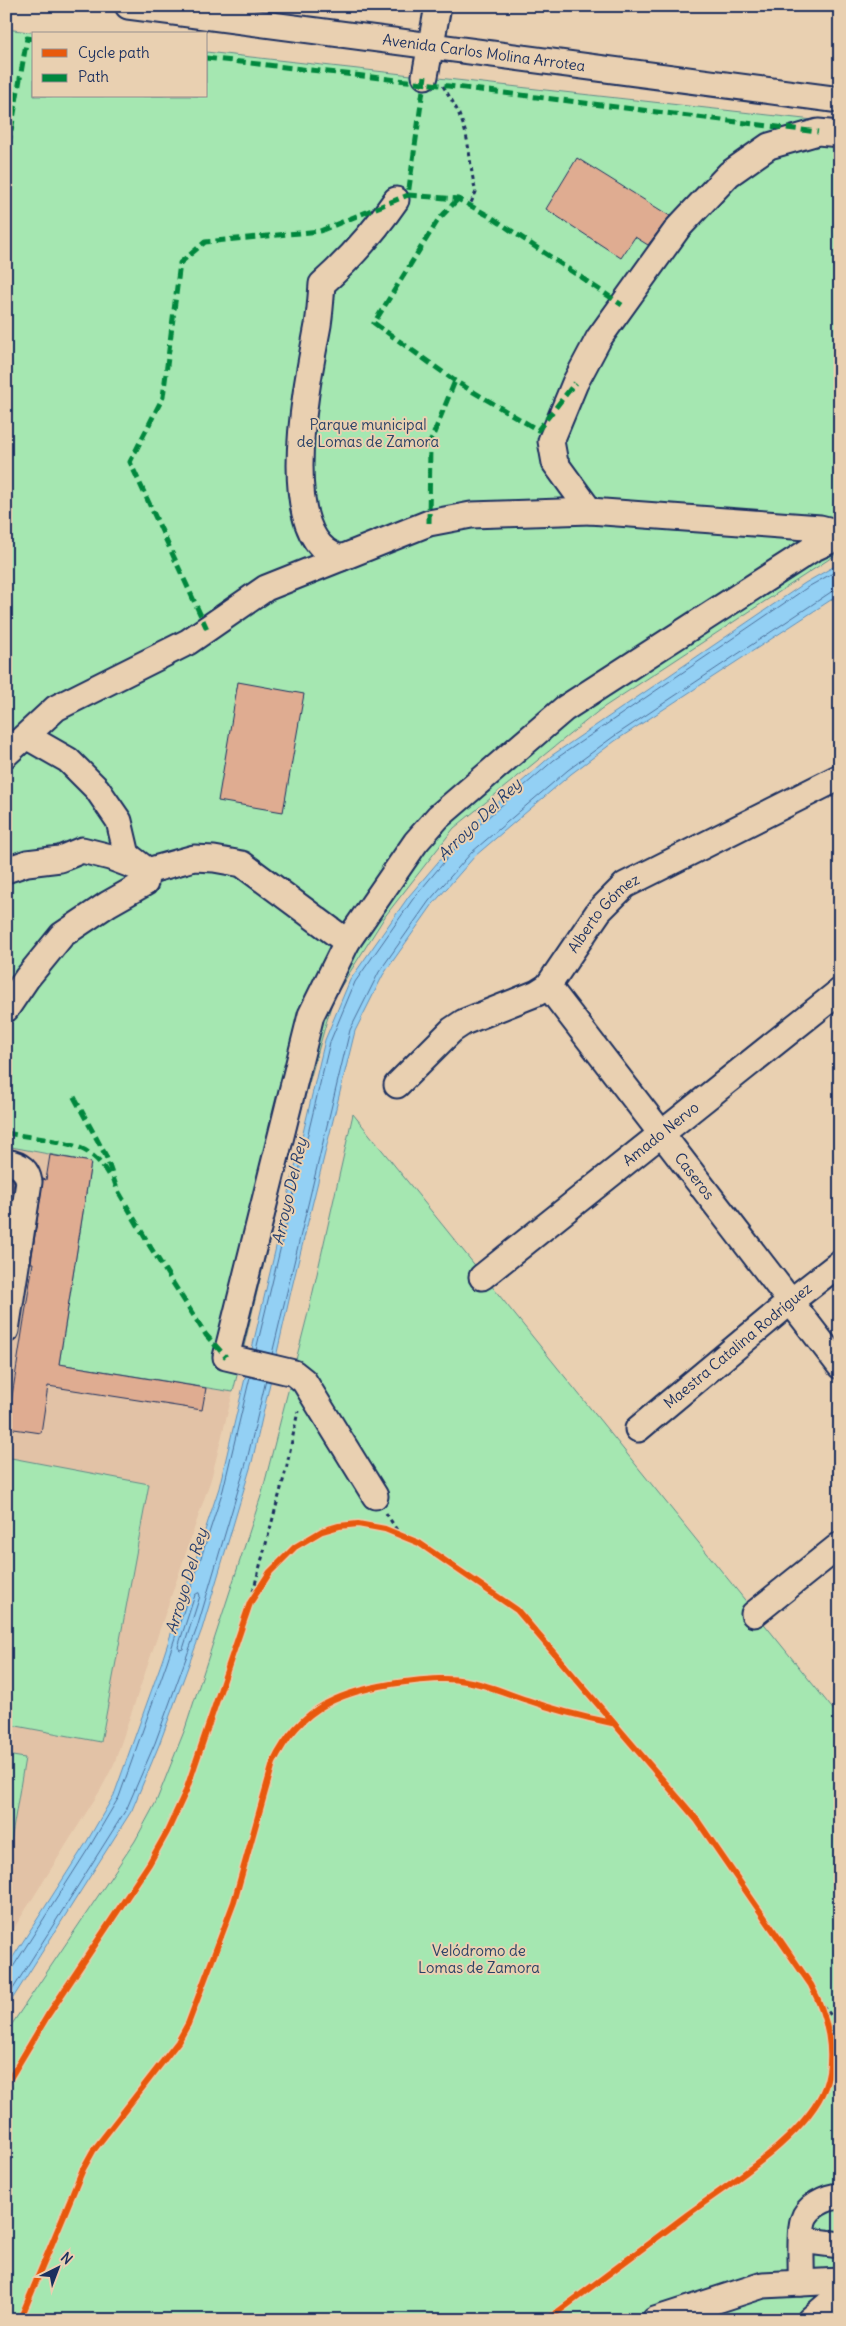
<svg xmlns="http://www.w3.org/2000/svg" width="846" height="2326" viewBox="0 0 846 2326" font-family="Delius,sans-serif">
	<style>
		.built { fill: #e2c2a6 }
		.green { fill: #a5e7b1; stroke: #608b88 }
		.water { fill: #93d0f4; stroke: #6390b8 }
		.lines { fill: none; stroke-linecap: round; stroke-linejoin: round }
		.shore { stroke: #4b6f9a; stroke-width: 1 }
		.building { fill: #dfac91; stroke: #1b2f5e }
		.minor-casing { stroke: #1b2f5e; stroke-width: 29 }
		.path { stroke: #1b2f5e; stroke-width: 3; stroke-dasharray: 4 4; stroke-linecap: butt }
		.minor { stroke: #e9d0b1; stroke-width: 25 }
		.quiet { stroke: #00873e; stroke-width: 5; stroke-dasharray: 10 5; stroke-linecap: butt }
		.cycleway-casing { stroke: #e9d0b1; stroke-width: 9 }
		.cycleway { stroke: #e8590c; stroke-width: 6 }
		.labels { text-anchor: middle; stroke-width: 4; stroke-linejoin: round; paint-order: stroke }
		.street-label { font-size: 15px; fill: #1b2f5e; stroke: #e9d0b1 }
		.park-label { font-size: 15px; fill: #294166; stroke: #e9d0b1 }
		.water-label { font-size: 16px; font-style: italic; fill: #273f6d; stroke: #e9d0b1 }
	</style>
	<rect width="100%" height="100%" fill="#e9d0b1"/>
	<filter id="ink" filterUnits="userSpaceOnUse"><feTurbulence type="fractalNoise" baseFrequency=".02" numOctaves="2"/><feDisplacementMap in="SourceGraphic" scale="10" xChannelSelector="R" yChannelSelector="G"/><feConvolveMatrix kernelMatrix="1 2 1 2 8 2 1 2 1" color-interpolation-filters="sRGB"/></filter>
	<g filter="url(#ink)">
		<path class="built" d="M6,1146L91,1162L59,1364L233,1392L211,1479L114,1764L101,1789L6,1941Z"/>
		<g class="green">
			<path d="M6,29L45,34H34V96H206V52L840,123V552L601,709L454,828L386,915L333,999L297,1125L233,1392L59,1364L91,1162L6,1146Z"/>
			<path d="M353,1114L840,1718V2320H6V2033L135,1841L156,1802L185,1729L262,1493L310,1305Z"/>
			<path d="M6,1457L149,1484L101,1742L6,1724Z"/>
			<path d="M6,1755L25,1758L6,1871Z"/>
		</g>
		<path class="water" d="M840,563V594L615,741L571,774L475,856L433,904L383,975L355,1031L292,1287L252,1462L202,1629L159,1745L132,1810L6,2009V1968L86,1843L114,1795L162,1661L219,1488L325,1040L350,980L409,896L461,835L551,756L805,583Z"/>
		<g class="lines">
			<g class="shore">
				<path d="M256,1350L330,1042L355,982L413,899L464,838L554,760L808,587L840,569"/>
				<path d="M272,1354L350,1030L379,972L429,901L472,852L568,770L613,737L831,592L840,589"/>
				<path d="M199,1593L200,1596L183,1649L180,1650L178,1647L195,1595Z"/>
				<path d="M6,1970L13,1967L90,1846L119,1797L167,1662L223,1490L250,1377"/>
				<path d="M6,2000L127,1808L155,1743L197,1628L247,1460L266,1380"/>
			</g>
		</g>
		<g class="building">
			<path d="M577,158L670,216L648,245L635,237L621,258L546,209Z"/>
			<path d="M238,682L304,694L283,812L218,801Z"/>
			<path d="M50,1155L91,1162L59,1364L206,1388L202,1410L48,1386L41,1433L7,1428L33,1263H31L43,1179L46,1180Z"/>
			<path d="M6,1177L13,1179L14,1183L6,1235Z"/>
		</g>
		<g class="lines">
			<g class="minor-casing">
				<g id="minor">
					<path id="s1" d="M128,6L840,100"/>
					<path d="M425,76L438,6"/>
					<path d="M840,134L818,132L769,146L729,174L678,228L599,338L575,383L551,441L555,463L590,511L820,528L840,533"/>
					<path d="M341,558C272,540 309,375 318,325C320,312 321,298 322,284C351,258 374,232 396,200"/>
					<path d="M26,736L68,760L97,789L119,821L127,855L144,868"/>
					<path d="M6,754L56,708L188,642L266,588L429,523L471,515L590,511"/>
					<path d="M6,870L27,863L60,859L82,850L110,857L147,871L194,858L214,859L242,864L347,942"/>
					<path id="s2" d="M548,986L840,1366"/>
					<path d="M6,1009L27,978L62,935L108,904L145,883L147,871"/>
					<path id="s3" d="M397,1085L452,1030L464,1022L537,993L548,986L599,911L625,885L840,777"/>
					<path d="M6,1162C19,1164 27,1169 29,1182L6,1330"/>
					<path id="s4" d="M482,1277L840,991"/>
					<path id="s5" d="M638,1429L790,1302L840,1263"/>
					<path d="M375,1496L304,1381L294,1373L226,1357L311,1015L347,942L416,842L438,817L564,709L812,549L840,536"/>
					<path d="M754,1614L840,1545"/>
					<path d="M802,2240L840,2245"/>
					<path d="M801,2283C802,2266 799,2235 803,2221C807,2206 826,2197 840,2196"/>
					<path d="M655,2320L763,2285L840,2281"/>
					<path d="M810,2320L840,2294"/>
				</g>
			</g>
			<g class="path">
				<path d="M443,86C449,96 456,106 460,117C471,141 469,168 476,192L470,205"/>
				<path d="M386,1513L400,1535"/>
				<path d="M251,1599L286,1470L298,1411"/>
				<path d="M6,2085L48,2015L149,1864L167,1832L186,1791L250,1603L270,1572L303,1541L322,1531L339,1526L358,1524L385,1529L419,1543L517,1610L697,1820L743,1885L820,2002L840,2026"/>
				<path d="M20,2320L83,2169L93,2151L178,2042L188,2024L234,1902L273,1763C301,1705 343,1690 404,1683C424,1680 445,1678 465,1681C485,1683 507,1694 527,1700C554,1709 582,1716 611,1723"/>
				<path d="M547,2320L779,2146C830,2095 839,2076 821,2005"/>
			</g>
			<use href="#minor" class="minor"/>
			<g class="quiet">
				<path d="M206,58L424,83L818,132"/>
				<path d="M425,76L408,195L458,199L491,217L622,305"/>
				<path d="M6,160L27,38L34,39"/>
				<path d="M458,199L438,220L374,323L455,381L538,430L575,383"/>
				<path d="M429,523L430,443L455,381"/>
				<path d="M207,629L130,462L163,397L180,263L205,242L320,231L408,195"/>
				<path d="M74,1097L106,1156L117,1189L151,1248L206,1335L226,1357"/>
				<path d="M6,1133C27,1137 73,1141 89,1153C98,1159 104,1167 109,1176"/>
			</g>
			<g class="cycleway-casing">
				<g id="cycleway">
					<path d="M6,2085L48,2015L149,1864L167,1832L186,1791L250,1603L270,1572L295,1547L322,1531L339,1526L358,1524L385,1529L419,1543L517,1610L697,1820L811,1985C827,2016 837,2054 825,2087C806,2137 728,2184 687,2215C640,2250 593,2285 547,2320"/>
					<path d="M20,2320L83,2169L93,2151L178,2042L188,2024L234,1902L273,1763C301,1705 343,1690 405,1682C425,1680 446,1677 466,1681C486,1684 508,1694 527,1700C555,1710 583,1717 612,1723"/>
				</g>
			</g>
			<use href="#cycleway" class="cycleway"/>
		</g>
	</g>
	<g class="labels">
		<g class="street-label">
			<text dy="5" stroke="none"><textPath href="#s1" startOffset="359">Avenida Carlos Molina Arrotea</textPath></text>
			<text dy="5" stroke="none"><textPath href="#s3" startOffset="276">Alberto Gómez</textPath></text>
			<text dy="5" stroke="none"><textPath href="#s4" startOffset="229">Amado Nervo</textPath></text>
			<text dy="5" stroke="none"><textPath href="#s2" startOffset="240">Caseros</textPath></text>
			<text dy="5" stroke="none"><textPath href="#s5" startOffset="130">Maestra Catalina Rodríguez</textPath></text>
		</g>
		<g class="park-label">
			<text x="368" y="430">Parque municipal<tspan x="368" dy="17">de Lomas de Zamora</tspan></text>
			<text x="479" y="1956">Velódromo de<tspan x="479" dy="17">Lomas de Zamora</tspan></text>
		</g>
		<g class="water-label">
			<text transform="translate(479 819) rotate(-44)" y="6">Arroyo Del Rey</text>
			<text transform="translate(289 1191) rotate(-77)" y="6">Arroyo Del Rey</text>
			<text transform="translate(186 1581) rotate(-73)" y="6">Arroyo Del Rey</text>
		</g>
	</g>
	<rect width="846" height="2326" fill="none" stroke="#e9d0b1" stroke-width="25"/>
	<rect x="12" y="12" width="821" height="2301" fill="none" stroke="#1b2f5e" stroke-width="2" filter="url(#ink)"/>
	<rect x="32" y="32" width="175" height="65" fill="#e9d0b1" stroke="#979090"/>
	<rect x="42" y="49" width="25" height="8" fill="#e8590c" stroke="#979090"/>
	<text x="78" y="58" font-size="15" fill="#1b2f5e">Cycle path</text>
	<rect x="42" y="74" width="25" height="8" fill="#00873e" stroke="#979090"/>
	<text x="78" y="82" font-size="15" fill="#1b2f5e">Path</text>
	<g transform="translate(58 2268) rotate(42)" stroke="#e9d0b1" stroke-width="4" paint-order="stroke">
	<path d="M0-4L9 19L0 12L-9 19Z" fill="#1b2f5e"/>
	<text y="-8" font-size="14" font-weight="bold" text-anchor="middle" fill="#1b2f5e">N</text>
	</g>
</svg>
